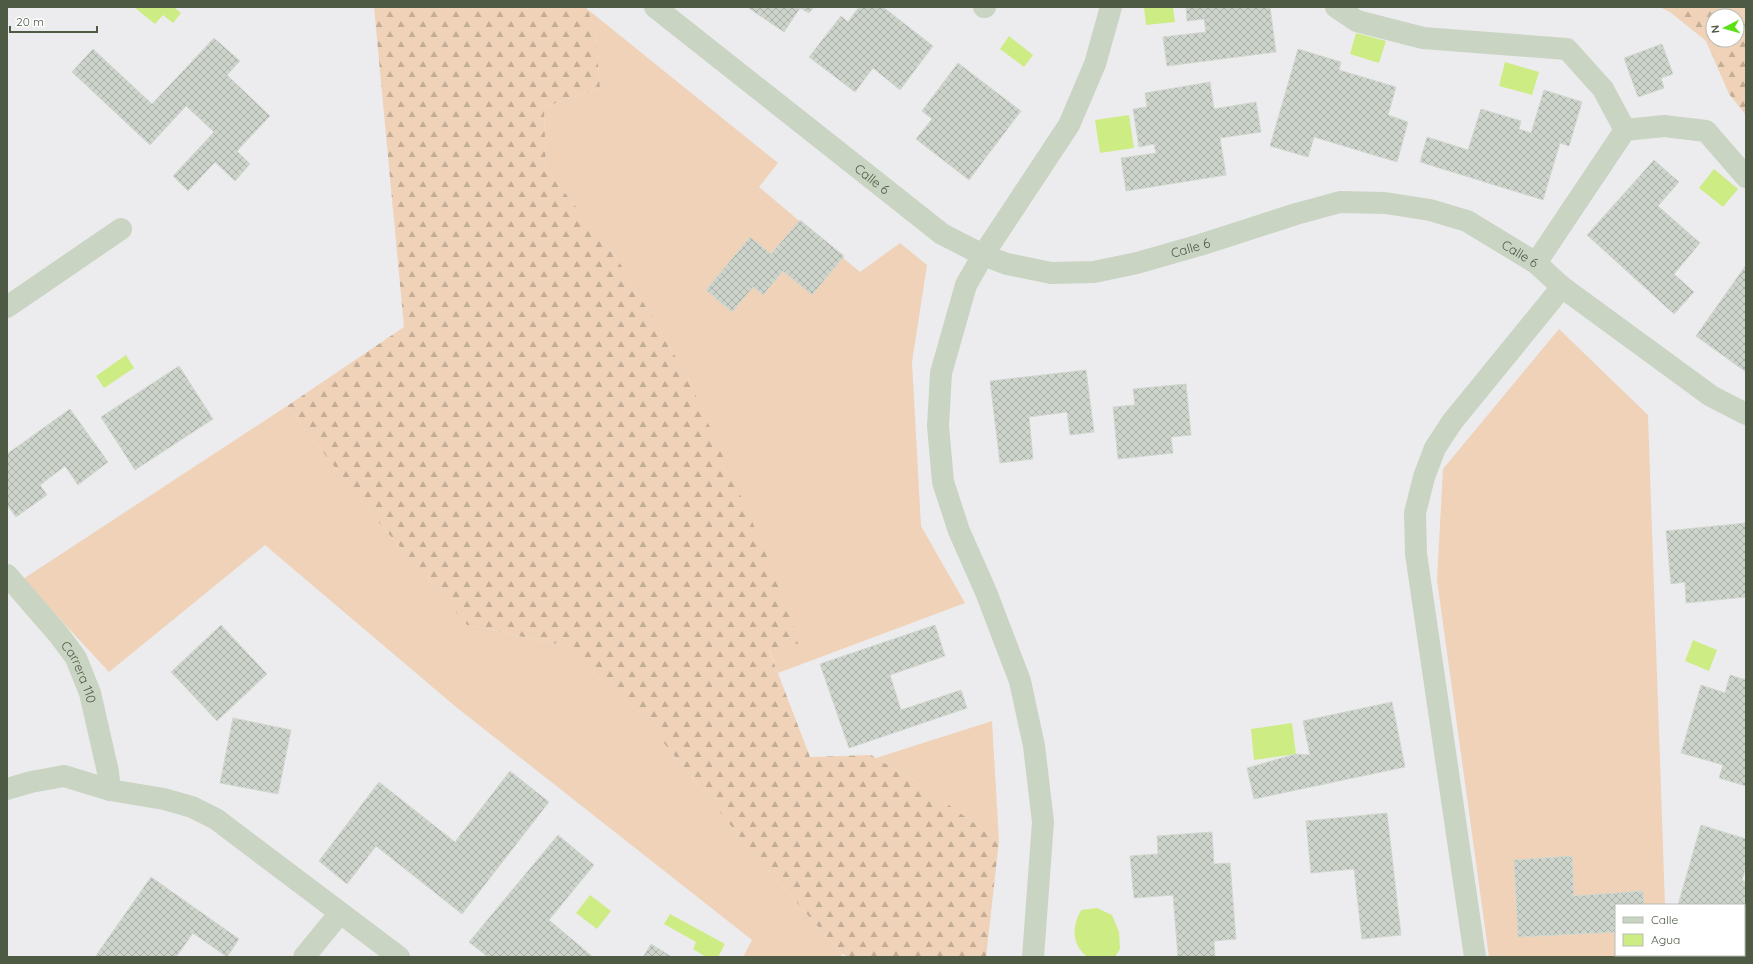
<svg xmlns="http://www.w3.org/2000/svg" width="1753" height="964" viewBox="0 0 1753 964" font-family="Quicksand,sans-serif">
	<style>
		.grass { fill: #efd2b8 }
		.forest { fill: url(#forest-firs); fill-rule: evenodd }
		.water { fill: #cded84 }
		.building { fill: url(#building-cross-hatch); stroke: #d2d8d0 }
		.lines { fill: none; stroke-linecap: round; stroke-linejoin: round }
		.minor { stroke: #cad4c2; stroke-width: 22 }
		.labels { text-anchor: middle; stroke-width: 3; stroke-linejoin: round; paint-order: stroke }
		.street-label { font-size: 13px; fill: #4e5a44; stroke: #fff }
	</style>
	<defs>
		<pattern id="forest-firs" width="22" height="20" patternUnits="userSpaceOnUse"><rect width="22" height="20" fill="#efd2b8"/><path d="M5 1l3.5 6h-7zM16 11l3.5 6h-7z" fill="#c4ad97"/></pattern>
		<pattern id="building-cross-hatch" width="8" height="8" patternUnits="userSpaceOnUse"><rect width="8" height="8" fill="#cdd4cb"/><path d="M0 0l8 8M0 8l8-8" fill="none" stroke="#a9afa6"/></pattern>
	</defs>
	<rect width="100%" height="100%" fill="#ececef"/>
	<g class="grass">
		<path d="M586,8L778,163L759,187L860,272L900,243L927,265L912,362L921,526L965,603L778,673L769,649L801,643L687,376L618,260L546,169L544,107L600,88L595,28Z"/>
		<path d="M1559,329L1648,415L1665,905H1616V955H1667V957H1489L1437,580L1443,469Z"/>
		<path d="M287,406L369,511L467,625L557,644L638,711L748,847L842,954L841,957H743L752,940L456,707L265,545L109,672L23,579Z"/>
		<path d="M992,721L999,841L921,785L876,758Z"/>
	</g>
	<g class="forest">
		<path d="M374,7H586L595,28L600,88L544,107L546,169L618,260L687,376L759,537L801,643L769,650L810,757L871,755L921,785L999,841L986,957H849L842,954L748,847L638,711L557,644L467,625L369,511L287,406L404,327Z"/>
		<path d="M1659,7H1746V115L1729,94L1706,41L1670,12ZM1713,16H1737V40H1713Z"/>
	</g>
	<g class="water">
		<path d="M134,7H174L181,13L173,23L163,15L155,24Z"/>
		<path d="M1144,7H1173L1175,22L1146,25Z"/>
		<path d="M1356,33L1386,41L1379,63L1350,54Z"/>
		<path d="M1009,36L1033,55L1024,67L1000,49Z"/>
		<path d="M1505,62L1539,72L1532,95L1499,86Z"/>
		<path d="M1129,115L1134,148L1100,153L1095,120Z"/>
		<path d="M1714,169L1738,189L1723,207L1699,188Z"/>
		<path d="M126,355L134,368L104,388L96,376Z"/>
		<path d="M1693,640L1717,650L1709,671L1685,661Z"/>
		<path d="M1292,723L1296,754L1254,760L1251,729Z"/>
		<path d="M590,895L611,911L597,929L576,913Z"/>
		<path d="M1097,908L1112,915L1119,932L1120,949L1115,957H1087C1071,943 1072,927 1081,910Z"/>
		<path d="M670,914L725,944L718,957H706L693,949L696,942L664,924Z"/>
	</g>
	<g class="building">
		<path d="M747,7H814L809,13L800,8L784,32Z"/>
		<path d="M859,7H883L933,46L900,90L873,68L855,92L809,57L841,16L848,22Z"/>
		<path d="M1186,7H1270L1276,52L1167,66L1163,37L1206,32L1204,19L1187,21Z"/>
		<path d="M214,38L240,61L227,75L270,116L237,151L250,164L235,181L215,162L188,191L173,176L214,132L186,106L150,145L72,72L93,49L152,104Z"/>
		<path d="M1662,44L1673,74L1661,78L1664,88L1638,97L1624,58Z"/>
		<path d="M1298,49L1341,62L1339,70L1396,87L1388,115L1408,122L1397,162L1314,137L1308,157L1270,146Z"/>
		<path d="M958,63L1021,111L969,180L916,139L932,119L922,111Z"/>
		<path d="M1210,82L1214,109L1256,102L1261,132L1220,138L1226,175L1126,191L1121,158L1156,153L1154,144L1139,147L1133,109L1147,107L1145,93Z"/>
		<path d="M1544,90L1582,102L1569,146L1560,143L1543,200L1420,162L1427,137L1468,150L1481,109L1521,121L1519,129L1531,133Z"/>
		<path d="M1654,160L1679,182L1658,206L1700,243L1674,274L1694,292L1674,314L1587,235Z"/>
		<path d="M800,220L844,256L812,295L783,271L763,295L753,287L732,312L706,290L750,237L771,254Z"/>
		<path d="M1746,265V372L1696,336Z"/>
		<path d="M179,366L213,419L135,470L101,417Z"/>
		<path d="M1086,370L1094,432L1070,435L1067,412L1029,417L1033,459L1000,463L990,381Z"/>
		<path d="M1186,384L1191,435L1171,437L1173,453L1118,459L1113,407L1135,405L1133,389Z"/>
		<path d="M70,409L108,462L78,485L65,466L40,485L47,495L16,517L7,505V454Z"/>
		<path d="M1746,523V597L1686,603L1685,582L1671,584L1666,531Z"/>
		<path d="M221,625L267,674L217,721L171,672Z"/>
		<path d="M935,625L945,656L890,675L901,710L961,690L967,708L849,748L820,664Z"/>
		<path d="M1730,675L1746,680V786L1719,778L1723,765L1681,753L1701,685L1725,693Z"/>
		<path d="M1392,702L1405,767L1254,799L1247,768L1296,754L1310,755L1303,721Z"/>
		<path d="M233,718L291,730L278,794L220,783Z"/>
		<path d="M510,771L549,802L462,914L376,846L347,884L319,861L379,782L455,842Z"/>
		<path d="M1387,813L1401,935L1362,939L1354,869L1311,873L1306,821Z"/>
		<path d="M1701,825L1746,839V866L1742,880L1746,882V930H1744V905H1678Z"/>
		<path d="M1212,832L1214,864L1230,863L1236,939L1214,941L1215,957H1178L1173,895L1134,898L1130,856L1158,854L1157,836Z"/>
		<path d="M558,835L594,865L549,920L593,957H524L521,955L520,957H488L469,942Z"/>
		<path d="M1572,856L1574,896L1643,891L1644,905H1616V932L1518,937L1514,860Z"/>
		<path d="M151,877L239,939L227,957L193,933L176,957H95Z"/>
		<path d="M651,944L672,957H643Z"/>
	</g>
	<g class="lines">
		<g class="minor">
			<path id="s1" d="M655,7L942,234L983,255L1007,264L1051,273L1094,272L1137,263L1200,245L1296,214L1340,202L1385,203L1430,210L1467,221L1536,263L1562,287L1711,396L1746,414"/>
			<path d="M984,7H985"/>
			<path d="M1336,7L1357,21L1423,38L1567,49L1603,89L1625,130"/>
			<path d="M1625,130L1664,126L1706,131L1746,177"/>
			<path d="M1536,263L1625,130"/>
			<path d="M7,307L121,229"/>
			<path id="s2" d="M7,575L59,635L76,658L90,693L108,772L110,790"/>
			<path d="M7,789L31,782L64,776L110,790L164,799L192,807L216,819L399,957"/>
			<path d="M304,957L340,913"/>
			<path d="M1033,957L1043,822L1034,746L1020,681L986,592L959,531L943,482L938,426L941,373L966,285L983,255L1069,125L1095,64L1111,7"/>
			<path d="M1475,957L1416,554L1415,513L1424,477L1435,448L1452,422L1470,400L1562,287"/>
		</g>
	</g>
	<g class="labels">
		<g class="street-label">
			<text dy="5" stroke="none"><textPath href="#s1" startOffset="277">Calle 6</textPath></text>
			<text dy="5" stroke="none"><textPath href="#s1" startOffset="625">Calle 6</textPath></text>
			<text dy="5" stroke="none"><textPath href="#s1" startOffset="973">Calle 6</textPath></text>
			<text dy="5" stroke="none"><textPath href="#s2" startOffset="122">Carrera 110</textPath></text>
		</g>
	</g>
	<rect width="1753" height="964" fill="none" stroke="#4e5a44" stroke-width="16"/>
	<rect x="1615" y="904" width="130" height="52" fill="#ffffff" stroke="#b8bdb4"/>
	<rect x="1623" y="917" width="20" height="6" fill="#cad4c2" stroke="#b8bdb4"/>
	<text x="1651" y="924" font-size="12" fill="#4e5a44">Calle</text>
	<rect x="1623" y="934" width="20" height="12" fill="#cded84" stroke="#b8bdb4"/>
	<text x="1651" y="944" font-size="12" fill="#4e5a44">Agua</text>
	<g transform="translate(1725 28) rotate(264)"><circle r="19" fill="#ffffff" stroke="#b8bdb4"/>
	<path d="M0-3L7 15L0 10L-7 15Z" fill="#5be015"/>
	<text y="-6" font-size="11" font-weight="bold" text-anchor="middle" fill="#4e5a44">N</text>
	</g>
	<path d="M10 26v6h87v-6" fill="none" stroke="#4e5a44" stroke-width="2"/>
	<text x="16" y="26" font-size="12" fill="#4e5a44" stroke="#ffffff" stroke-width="3" paint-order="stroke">20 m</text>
</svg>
